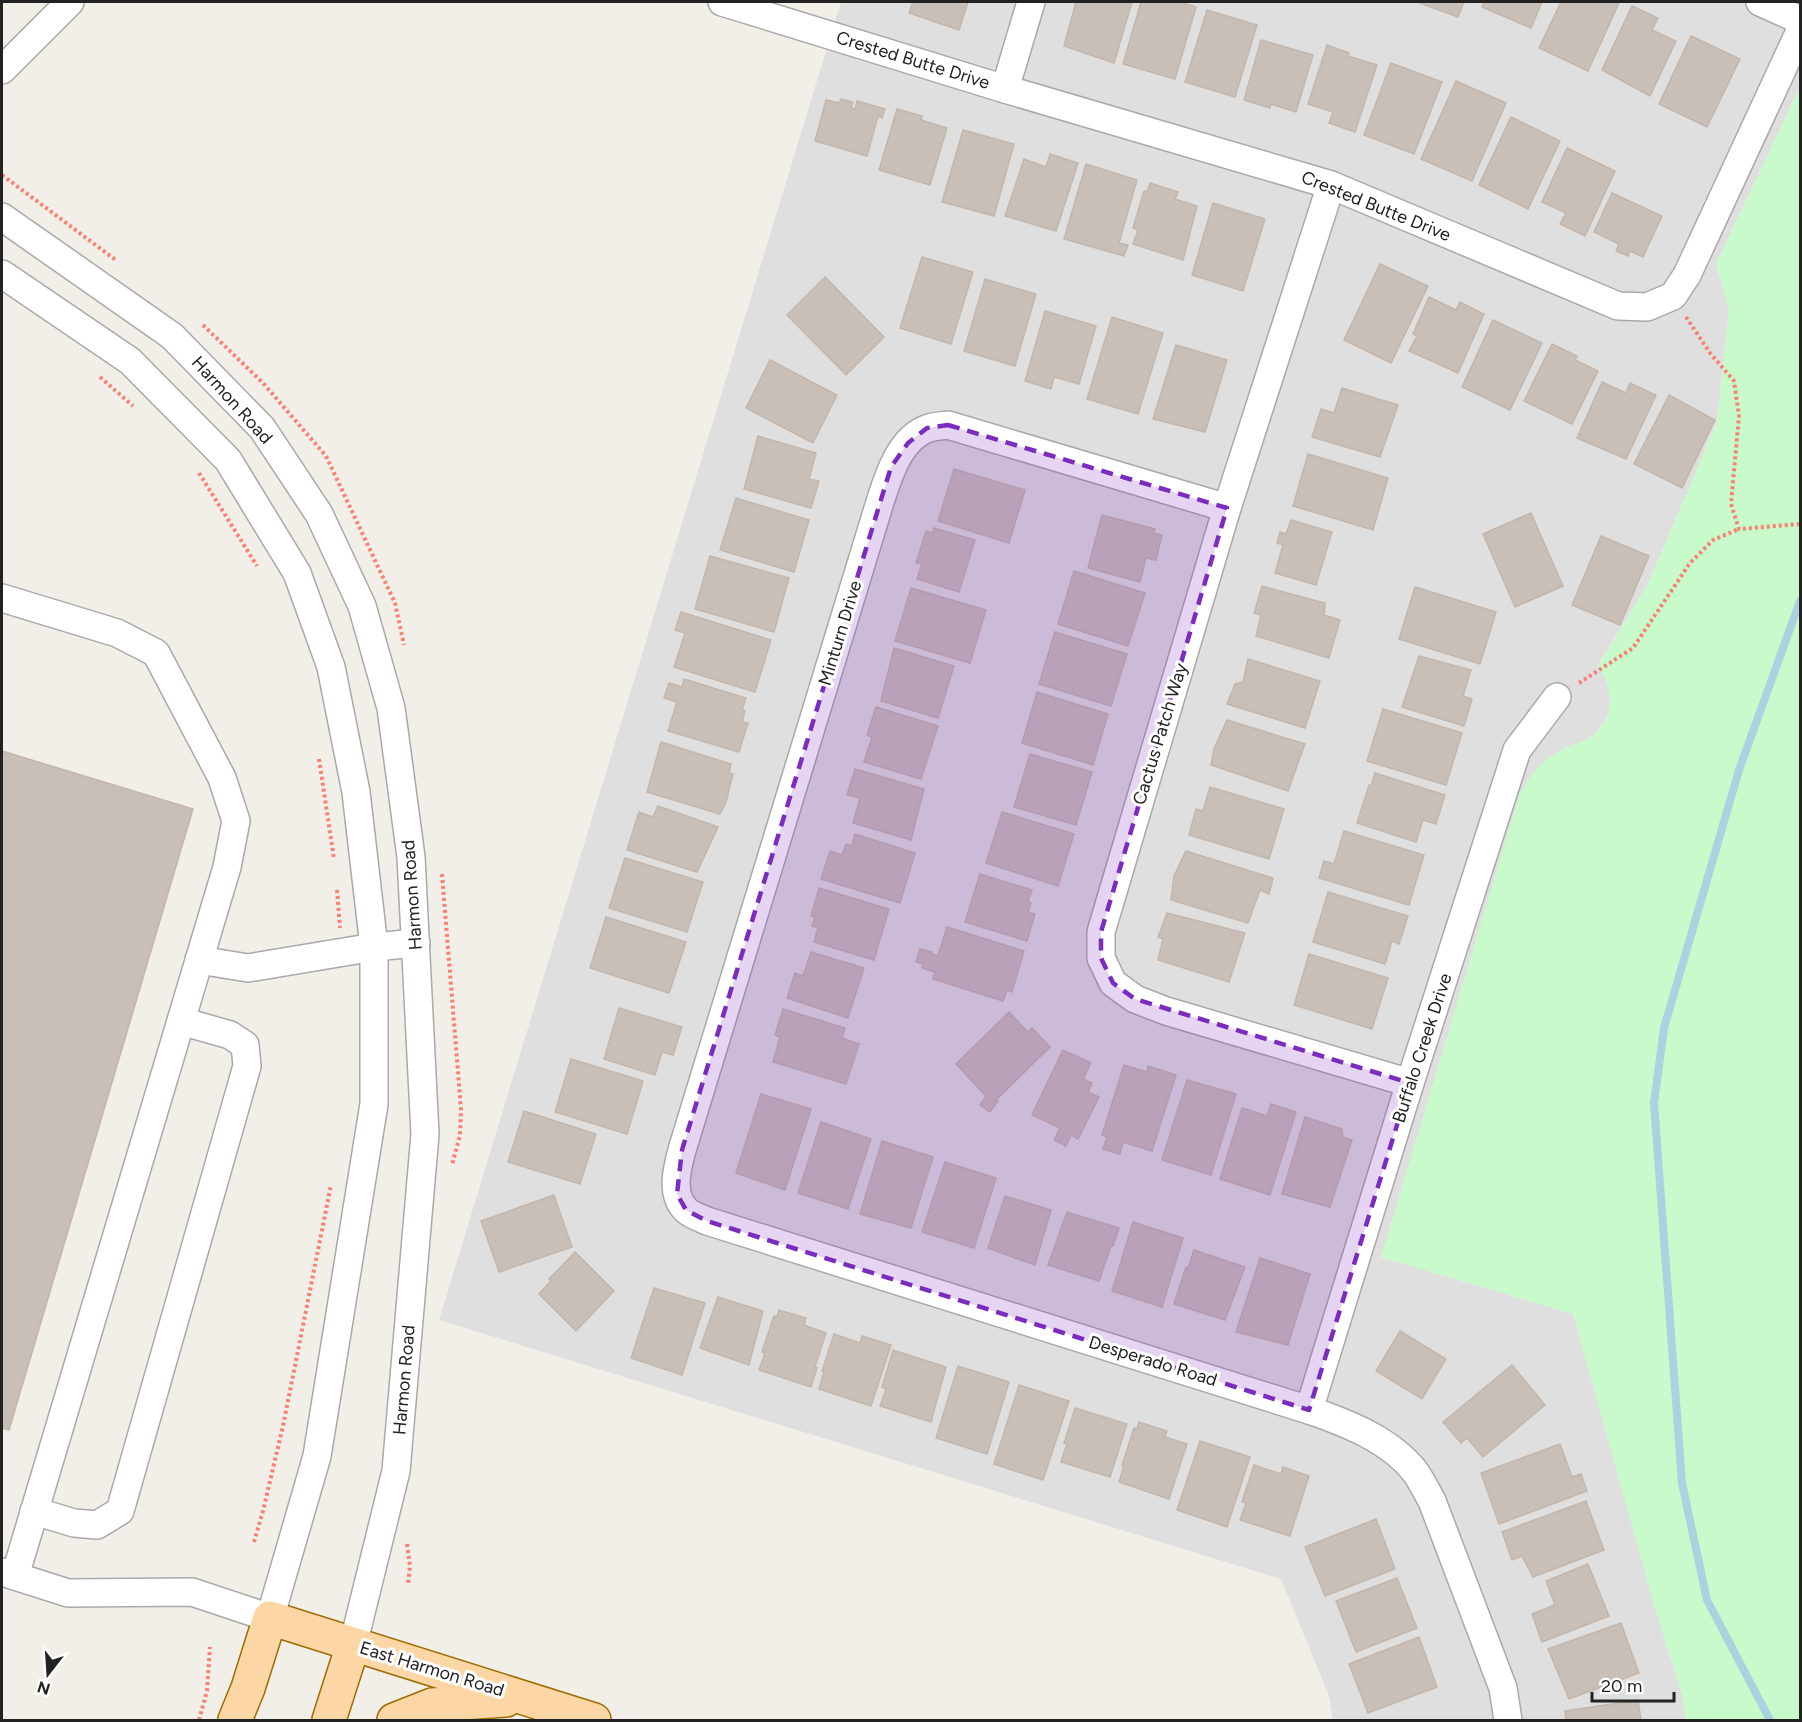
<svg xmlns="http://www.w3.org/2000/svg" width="1802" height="1722" viewBox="0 0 1802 1722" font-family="Figtree,sans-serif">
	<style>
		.residential { fill: #e0dfdf }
		.park { fill: #c8facc }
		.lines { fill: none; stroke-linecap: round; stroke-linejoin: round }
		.stream { stroke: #aad3df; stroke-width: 8 }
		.building { fill: #c7bfb8; stroke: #c4b6ab; stroke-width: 1.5 }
		.minor-casing { stroke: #a9a9a9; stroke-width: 30 }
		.major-casing { stroke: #a06b00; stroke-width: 36 }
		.path { stroke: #fa8072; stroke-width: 4; stroke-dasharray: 3 3; stroke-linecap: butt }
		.minor { stroke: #fff; stroke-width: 27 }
		.major { stroke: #fcd6a4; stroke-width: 33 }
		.marked { fill: #7b2cbf; fill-opacity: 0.2; stroke: #7b2cbf; stroke-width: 4.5; stroke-dasharray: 12 8; stroke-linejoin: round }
		.labels { text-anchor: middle; stroke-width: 6; stroke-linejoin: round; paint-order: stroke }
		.street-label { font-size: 18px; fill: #222; stroke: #fff }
	</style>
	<rect width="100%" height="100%" fill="#f2efe9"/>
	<path class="residential" d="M841,2H1800V87L1716,264L1729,309L1717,422L1648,584L1598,665L1606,678L1610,693V708L1604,722L1595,734L1582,742L1568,747L1381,1257L1573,1314L1682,1694L1686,1720H1333L1329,1696L1281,1579L439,1320Z"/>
	<path class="park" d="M1800,87V1720H1686L1682,1694L1657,1616L1573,1314L1381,1257L1519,796C1525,786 1531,773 1540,765C1548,759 1558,752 1567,747C1572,744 1579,744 1584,741C1615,724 1616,693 1598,666L1648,584L1717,422L1729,309L1716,264Z"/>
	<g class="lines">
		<path class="stream" d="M1770,1720L1707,1600L1682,1483L1654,1103L1664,1028L1739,770L1800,601"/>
	</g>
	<g class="building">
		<path d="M913,2H968L959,30L909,13Z"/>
		<path d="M1076,2H1132L1114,63L1064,46Z"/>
		<path d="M1141,2H1180L1196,7L1175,79L1123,64Z"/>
		<path d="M1417,2H1464L1458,17Z"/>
		<path d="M1484,2H1542L1531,28L1482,7Z"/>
		<path d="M1561,2H1616L1619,3L1588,71L1539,48Z"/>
		<path d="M1632,6L1658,18L1652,30L1676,41L1650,96L1602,70Z"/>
		<path d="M1207,10L1257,25L1235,97L1185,82Z"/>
		<path d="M1691,36L1740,59L1707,127L1659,104Z"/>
		<path d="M1261,40L1313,55L1296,112L1271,104L1270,108L1244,100Z"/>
		<path d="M1327,45L1349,53L1348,56L1377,65L1355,132L1329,123L1333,112L1308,104Z"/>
		<path d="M1391,63L1442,82L1414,154L1364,135Z"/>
		<path d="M1456,81L1506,103L1472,181L1421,159Z"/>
		<path d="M841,99L853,102L851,108L855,109L857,101L885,109L882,118L878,116L867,156L815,141L826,100L839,103Z"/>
		<path d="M897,109L922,116L921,120L947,128L930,185L879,170Z"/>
		<path d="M1511,117L1560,141L1528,209L1479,185Z"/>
		<path d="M963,130L1014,144L994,216L942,202Z"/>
		<path d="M1567,148L1615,171L1585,236L1560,224L1566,213L1542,202Z"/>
		<path d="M1050,154L1078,163L1056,231L1005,216L1024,159L1046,167Z"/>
		<path d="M1086,164L1137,180L1119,243L1128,245L1124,256L1064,239Z"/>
		<path d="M1150,183L1178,192L1175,199L1197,206L1183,260L1133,244L1138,230L1133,228L1144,191L1147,192Z"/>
		<path d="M1612,193L1662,216L1643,257L1630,251L1628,256L1616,251L1619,244L1594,232Z"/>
		<path d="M1213,203L1265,219L1243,291L1192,275Z"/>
		<path d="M922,257L973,272L951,344L900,328Z"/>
		<path d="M1380,264L1428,286L1391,363L1344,340Z"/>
		<path d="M825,277L884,337L846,375L787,315Z"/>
		<path d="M985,279L1036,294L1015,366L964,351Z"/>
		<path d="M1429,297L1456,310L1460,302L1484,314L1458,373L1409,351L1417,336L1413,334Z"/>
		<path d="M1045,311L1096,326L1079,384L1054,377L1051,389L1025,381Z"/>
		<path d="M1112,317L1163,333L1138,414L1087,399Z"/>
		<path d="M1493,320L1542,343L1510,410L1462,387Z"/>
		<path d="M1552,344L1577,356L1575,360L1598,371L1572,424L1524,401Z"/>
		<path d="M1176,345L1227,360L1205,432L1153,419Z"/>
		<path d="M770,360L837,395L813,443L746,408Z"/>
		<path d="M1602,382L1626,393L1630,383L1656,395L1626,459L1577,438Z"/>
		<path d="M1342,388L1398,405L1380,457L1312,437L1321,409L1334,413Z"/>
		<path d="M1669,395L1715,420L1682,488L1634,464Z"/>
		<path d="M758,436L816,453L809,479L819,481L811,508L744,489Z"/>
		<path d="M1308,454L1388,478L1373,530L1293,506Z"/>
		<path d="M954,469L1025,490L1009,543L938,521Z"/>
		<path d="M736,498L809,520L794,572L720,550Z"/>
		<path d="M1531,513L1563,586L1515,607L1483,534Z"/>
		<path d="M1102,515L1155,529L1153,533L1162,535L1156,560L1146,558L1140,582L1088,568Z"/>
		<path d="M1291,520L1332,532L1316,585L1275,573L1283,545L1277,543L1280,532L1286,534Z"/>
		<path d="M934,528L975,540L959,592L917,579L922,564L916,563L926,531L933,533Z"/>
		<path d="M1601,536L1649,556L1620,625L1572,605Z"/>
		<path d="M710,556L789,578L774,632L695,609Z"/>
		<path d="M1074,571L1145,593L1128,646L1058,624Z"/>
		<path d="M1262,586L1325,603L1324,615L1340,620L1329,658L1256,636L1261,615L1254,613Z"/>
		<path d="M1415,587L1496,612L1480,664L1399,639Z"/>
		<path d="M911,588L986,610L970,663L895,641Z"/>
		<path d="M681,612L771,640L755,692L674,667L685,633L675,630Z"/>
		<path d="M1055,632L1127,654L1111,706L1039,684Z"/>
		<path d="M894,648L954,666L938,718L881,701Z"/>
		<path d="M1419,656L1471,670L1463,696L1472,699L1464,726L1402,707Z"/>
		<path d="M1248,659L1320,681L1305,728L1227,704L1235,684L1243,682Z"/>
		<path d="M684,679L746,698L742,710L745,711L742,722L748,723L739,752L668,731L677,702L664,698L669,683L682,687Z"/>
		<path d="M1037,692L1108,714L1093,765L1022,743Z"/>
		<path d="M876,707L938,726L921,779L864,762L872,737L867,735Z"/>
		<path d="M1383,709L1462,733L1446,785L1367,761Z"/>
		<path d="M1227,720L1305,744L1288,791L1211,765L1214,749Z"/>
		<path d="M661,742L731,764L729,773L733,774L726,802L720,814L647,792Z"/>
		<path d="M2,751L193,809L9,1430L2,1428Z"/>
		<path d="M1030,754L1092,772L1076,825L1014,807Z"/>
		<path d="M855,769L924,789L911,840L853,823L860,798L847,795Z"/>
		<path d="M1375,773L1445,795L1436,824L1423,820L1416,842L1357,823L1369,785L1371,786Z"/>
		<path d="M1210,787L1284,809L1269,859L1189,835L1196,809L1203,811Z"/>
		<path d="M658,806L718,827L697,872L627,850L639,812L653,817Z"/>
		<path d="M1002,812L1074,834L1058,886L986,863Z"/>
		<path d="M1344,831L1424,855L1409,905L1319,878L1324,861L1334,864Z"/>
		<path d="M855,834L915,853L900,903L821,879L830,851L842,855L846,844L852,846Z"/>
		<path d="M1186,851L1273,878L1269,894L1260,890L1248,923L1171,900L1174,876Z"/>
		<path d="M625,858L703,882L687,932L609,908Z"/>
		<path d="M980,874L1032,890L1028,902L1031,903L1028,912L1035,914L1027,941L965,922Z"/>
		<path d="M819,888L889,909L874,960L814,942L818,928L812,926L815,917L811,916Z"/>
		<path d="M1328,892L1408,916L1399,944L1392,941L1385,964L1313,942Z"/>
		<path d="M1167,913L1245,933L1229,982L1158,960L1163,939L1158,937Z"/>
		<path d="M606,917L686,942L669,993L590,968Z"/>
		<path d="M947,927L1024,951L1012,992L1007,990L1003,1001L933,979L935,972L922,968L923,964L916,962L920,949L932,952L931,954L938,956Z"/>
		<path d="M811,952L864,968L848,1018L787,998L795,973L803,976Z"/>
		<path d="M1309,954L1388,978L1372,1029L1294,1005Z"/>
		<path d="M619,1008L682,1027L673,1055L662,1052L655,1075L604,1059Z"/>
		<path d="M783,1009L845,1028L842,1038L859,1044L846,1084L773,1062L780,1037L775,1035Z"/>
		<path d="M1009,1012L1028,1032L1032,1028L1050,1047L996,1100L998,1101L990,1112L980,1105L986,1096L956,1064Z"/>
		<path d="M1063,1050L1091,1063L1083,1079L1092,1083L1088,1092L1099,1097L1078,1139L1071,1135L1066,1146L1054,1140L1060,1128L1032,1115Z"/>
		<path d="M571,1059L643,1081L627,1134L555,1112Z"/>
		<path d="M1124,1065L1147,1072L1148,1066L1176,1075L1152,1151L1123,1142L1120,1154L1103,1149L1107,1137L1102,1135Z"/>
		<path d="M1187,1080L1236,1094L1211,1175L1162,1160Z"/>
		<path d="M761,1094L811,1109L785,1190L736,1173Z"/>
		<path d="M1271,1104L1296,1112L1270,1195L1220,1179L1242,1108L1267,1116Z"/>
		<path d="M524,1111L596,1134L580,1184L508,1162Z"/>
		<path d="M1305,1117L1342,1129L1343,1137L1352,1140L1330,1207L1282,1194Z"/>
		<path d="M821,1122L871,1139L848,1209L798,1193Z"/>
		<path d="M882,1141L933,1157L911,1228L860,1214Z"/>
		<path d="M945,1162L996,1178L974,1248L922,1232Z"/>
		<path d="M554,1195L572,1247L499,1272L481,1221Z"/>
		<path d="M1005,1196L1051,1210L1035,1265L988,1248Z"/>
		<path d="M1067,1212L1119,1228L1113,1246H1111L1099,1281L1048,1265Z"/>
		<path d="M1133,1222L1183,1238L1162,1307L1112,1291Z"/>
		<path d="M1194,1250L1245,1267L1225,1320L1174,1304L1186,1267L1188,1268Z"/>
		<path d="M575,1252L614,1291L576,1331L539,1294L551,1281L549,1279Z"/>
		<path d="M1260,1258L1310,1274L1288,1345L1236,1332Z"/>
		<path d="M654,1288L705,1303L682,1375L631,1358Z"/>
		<path d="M718,1297L763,1311L749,1365L700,1348Z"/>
		<path d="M779,1310L806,1318L804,1325L826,1333L815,1367L817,1368L811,1387L759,1370L765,1353L762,1352L774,1316L777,1317Z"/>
		<path d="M1400,1331L1446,1359L1422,1399L1376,1371Z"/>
		<path d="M834,1334L860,1343L862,1336L891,1345L871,1406L819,1389L824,1372L822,1371Z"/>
		<path d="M893,1350L946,1367L931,1422L880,1406L886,1389L882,1387Z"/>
		<path d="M1512,1365L1545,1405L1483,1457L1467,1438L1461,1443L1443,1422Z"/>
		<path d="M958,1366L1009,1382L987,1454L936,1438Z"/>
		<path d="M1019,1385L1069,1401L1043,1480L994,1464Z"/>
		<path d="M1075,1408L1127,1424L1110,1477L1061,1462L1067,1444L1064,1443Z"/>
		<path d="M1139,1422L1167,1431L1165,1437L1187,1444L1169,1499L1119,1482L1124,1465H1122L1134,1428L1137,1429Z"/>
		<path d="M1200,1441L1250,1457L1227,1527L1177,1510Z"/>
		<path d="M1560,1444L1572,1477L1581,1474L1587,1491L1499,1524L1481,1473Z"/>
		<path d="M1254,1465L1281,1474L1283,1467L1309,1476L1290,1536L1240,1520L1246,1503L1242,1502Z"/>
		<path d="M1586,1501L1604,1550L1533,1577L1522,1556L1512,1560L1502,1532Z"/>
		<path d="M1376,1519L1395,1569L1325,1596L1305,1547Z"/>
		<path d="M1588,1564L1609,1616L1542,1642L1532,1614L1555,1605L1546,1581Z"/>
		<path d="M1397,1578L1417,1628L1356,1652L1336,1601Z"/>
		<path d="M1621,1623L1639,1673L1569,1699L1548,1649Z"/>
		<path d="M1419,1637L1437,1687L1368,1713L1349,1664Z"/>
		<path d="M1638,1700L1641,1720H1566L1565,1711Z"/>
	</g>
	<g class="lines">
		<g class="minor-casing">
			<g id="minor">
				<path d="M722,2L1005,89L1331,185L1618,306L1647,307L1673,296L1687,275L1800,31"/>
				<path d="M1760,2L1800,20"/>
				<path d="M2,70L70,2"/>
				<path d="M1005,89L1031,2"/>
				<path d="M1331,185L1227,508L1101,932V958L1113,983L1135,999L1166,1011L1410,1083"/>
				<path d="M2,217L172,336L262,428L319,514L362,606L391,708L411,857L425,1134L396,1471L353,1645"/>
				<path d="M2,274L130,361L228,460L297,573L331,667L356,792L374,947V1104L317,1456L270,1618L192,1592L68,1593L2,1572"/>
				<path d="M1227,508L948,425C942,426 935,426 929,428C900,437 888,477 880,502L682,1150C677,1169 670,1194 686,1210C691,1215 701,1218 707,1221L1309,1410C1347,1423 1391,1440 1416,1473C1422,1482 1427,1492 1432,1501L1503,1688L1508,1720"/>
				<path d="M2,598L117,633L156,653L222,778L236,821L227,867L15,1576"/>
				<path d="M199,960L248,968L374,947L416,943"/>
				<path d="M1309,1410L1410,1083L1517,750L1557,697"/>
				<path d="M34,1511L74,1523L97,1525L120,1511L247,1066L245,1045L230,1035L181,1021"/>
			</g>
		</g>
		<g class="major-casing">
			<g id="major">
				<path d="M235,1720L248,1688L270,1618L594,1720"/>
				<path d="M329,1720L353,1645"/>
				<path d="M394,1720L432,1705L506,1700"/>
			</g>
		</g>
		<g class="path">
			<path d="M2,175L117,261"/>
			<path d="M1686,317L1710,353L1734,381L1739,416L1731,504L1739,529L1800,524"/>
			<path d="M203,325L263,383L326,456L395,603L404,645"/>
			<path d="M100,377L133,406"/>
			<path d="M199,473L257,566"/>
			<path d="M1579,683L1633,648L1690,563L1713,540L1739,529"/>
			<path d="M319,759L334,859"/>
			<path d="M442,874L461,1109L460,1135L452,1165"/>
			<path d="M337,890L340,928"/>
			<path d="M254,1542L263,1511L283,1426L331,1185"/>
			<path d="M407,1544L410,1566L408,1585"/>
			<path d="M199,1720L207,1691L210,1647"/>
		</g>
		<use href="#minor" class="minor"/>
		<use href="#major" class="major"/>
	</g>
	<path class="marked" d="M948,425L1227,508L1101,932V958L1113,983L1135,999L1410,1083L1309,1410L707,1221L686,1210L677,1194L682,1150L891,467L908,443L927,428Z"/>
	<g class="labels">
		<g class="street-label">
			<text transform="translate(913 60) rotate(17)" y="6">Crested Butte Drive</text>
			<text transform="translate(1376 206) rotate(22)" y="6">Crested Butte Drive</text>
			<text transform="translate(232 400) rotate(48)" y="6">Harmon Road</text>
			<text transform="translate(840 633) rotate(-73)" y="6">Minturn Drive</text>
			<text transform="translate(1160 734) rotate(-73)" y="6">Cactus Patch Way</text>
			<text transform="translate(412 895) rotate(-94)" y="6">Harmon Road</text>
			<text transform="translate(1422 1048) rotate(-72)" y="6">Buffalo Creek Drive</text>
			<text transform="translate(1153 1361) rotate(17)" y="6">Desperado Road</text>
			<text transform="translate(404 1380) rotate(-85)" y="6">Harmon Road</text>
			<text transform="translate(432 1669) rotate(17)" y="6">East Harmon Road</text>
		</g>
	</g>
	<rect width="1802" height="1722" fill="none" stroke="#222222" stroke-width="6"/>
	<g transform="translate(48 1674) rotate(197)" stroke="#ffffff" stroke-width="4.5" paint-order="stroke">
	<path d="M0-4.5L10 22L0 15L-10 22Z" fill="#222222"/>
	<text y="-9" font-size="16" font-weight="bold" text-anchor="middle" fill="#222222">N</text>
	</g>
	<path d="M1592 1692v9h82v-9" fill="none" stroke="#222222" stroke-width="3"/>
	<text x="1601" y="1692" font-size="18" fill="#222222" stroke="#ffffff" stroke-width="4.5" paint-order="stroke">20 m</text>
</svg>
